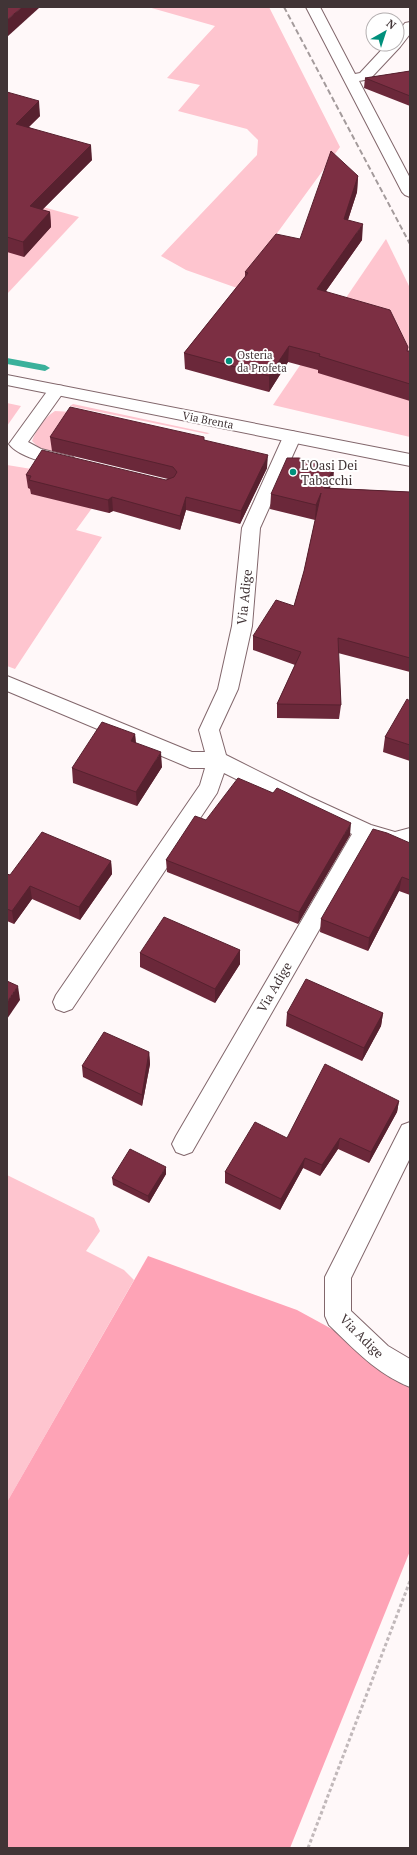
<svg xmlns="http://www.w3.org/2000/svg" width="417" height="1855" viewBox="0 0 417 1855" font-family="'PT Serif',serif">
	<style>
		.green { fill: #fec5cf }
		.forest { fill: #fea3b6 }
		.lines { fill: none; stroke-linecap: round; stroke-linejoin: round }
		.stream { fill: #3bb19b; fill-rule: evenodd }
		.minor-casing { stroke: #82676c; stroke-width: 2 }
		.tertiary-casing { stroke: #82676c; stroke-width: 2 }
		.path { stroke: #c1b8ba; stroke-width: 3; stroke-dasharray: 3.5 2.5; stroke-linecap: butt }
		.minor { fill: #fff; fill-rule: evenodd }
		.tertiary { fill: #fff; fill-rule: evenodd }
		.rail { stroke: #a49b9c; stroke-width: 2; stroke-dasharray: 5.5 3; stroke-linecap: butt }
		.wall { fill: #6b283a }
		.shaded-wall { fill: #57212f }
		.building { fill: #7c2f43; stroke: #57212f }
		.poi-dot { fill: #00907c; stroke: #fff; stroke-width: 1.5 }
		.labels { text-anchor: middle; stroke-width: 4; stroke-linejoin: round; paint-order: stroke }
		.far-poi-label { font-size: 11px; fill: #413436; stroke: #fff; text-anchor: start }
		.far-street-label { font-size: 11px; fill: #413436; stroke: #fff }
		.poi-label { font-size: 13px; fill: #413436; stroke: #fff; text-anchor: start }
		.street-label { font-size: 13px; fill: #413436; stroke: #fff }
	</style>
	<rect width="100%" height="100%" fill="#fff8f9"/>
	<g class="green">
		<path d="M148,7H269L340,147L237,288L186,270L161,256L257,155L258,140L247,129L178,111L200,85L167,78L215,26Z"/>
		<path d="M7,197L79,217L7,294Z"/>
		<path d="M386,239L410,288V437L273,405Z"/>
		<path d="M7,403L21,406L7,426Z"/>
		<path d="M73,404L209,433H210L207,434L70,406Z"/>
		<path d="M55,411L72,412L71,421L50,454L38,447L32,441C36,430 44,418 55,411Z"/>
		<path d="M7,465L50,472L95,504L76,530L102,537L15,669L7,666Z"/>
		<path d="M7,1175L94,1218L100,1231L86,1251L124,1270L134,1280L7,1502Z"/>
	</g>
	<path class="forest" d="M148,1256L297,1310L352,1340L410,1388V1551L290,1848H7V1502Z"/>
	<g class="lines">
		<path class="stream" d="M7,358L45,365L50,368L45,371L7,364Z"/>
		<g class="minor-casing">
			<g id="minor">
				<path d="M306,7H320L355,74L360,73L387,44H397V33L405,23L410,22V34L400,47L370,79L359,81L410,178V197L405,195L402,192Z"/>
				<path d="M57,385L63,386L65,390L28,442L41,449L73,457L76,461L73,465C59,469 18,457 9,444L51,386Z"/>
				<path d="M292,431L298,433L301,437L260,528L252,626L238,689L219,730L226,755L310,797L371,825L395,832L410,828V844L395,848L370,841L192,1152L184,1155L176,1152L172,1144L176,1136L352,834L296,809L224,773L217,793L72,1009L64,1012L56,1009L53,1002L56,995L200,785L205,768H190L183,765L7,691V676L192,752H205L199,730L218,689L232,626L242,528L283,437L286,433Z"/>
				<path d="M410,1122V1158L351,1278V1311L388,1346L410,1359V1387C377,1374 354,1349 329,1325L325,1316V1277L402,1125Z"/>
			</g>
		</g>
		<g class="tertiary-casing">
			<path id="tertiary" d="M7,375L410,454V466L7,385Z"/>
		</g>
		<path class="path" d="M308,1848L410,1581"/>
		<use href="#minor" class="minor"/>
		<use href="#tertiary" class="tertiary"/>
		<path class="rail" d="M284,7L410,244"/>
	</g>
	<g class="wall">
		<path d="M410,71V106L364,88L365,78Z"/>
		<path d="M7,92L40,116L29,127L92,160L42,210L50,212L51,227L24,257L7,252Z"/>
		<path d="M358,176L357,192L348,220L362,240L326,291L408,351H410V401L318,373V370L288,362L269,392L185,369L184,353L245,277V272L300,239Z"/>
		<path d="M50,437L204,440L267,468L240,524L186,510L180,530L113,511L109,513L31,494L30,489L28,488L26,475L166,480L168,479L52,451Z"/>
		<path d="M334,467L333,481L330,488L410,492V672L338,653L341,705L339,719L277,718V704L295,665L253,650V636L294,606L304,571L316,516L315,520L270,509L271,494Z"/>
		<path d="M410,701V761L383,752L385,737Z"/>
		<path d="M135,734L136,743L162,767L137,806L73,783L72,768Z"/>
		<path d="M206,820L350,835L298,924L167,872L166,860Z"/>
		<path d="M410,843V895L399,891L368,951L320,932L321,919Z"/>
		<path d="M111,861L112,874L80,920L32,899L14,924L7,921V874L10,875Z"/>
		<path d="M240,950V964L215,1003L140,967V953Z"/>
		<path d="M287,1013H383L381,1026L362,1061L286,1026Z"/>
		<path d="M149,1052L150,1064L142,1106L83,1077L82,1066Z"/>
		<path d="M399,1101L397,1112L369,1163L338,1149L320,1176L303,1168L280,1210L225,1183V1172L287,1138Z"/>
		<path d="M166,1174L149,1203L113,1185L112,1178Z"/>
	</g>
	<g class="shaded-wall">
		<path d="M22,7H39V8L7,37V20Z"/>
		<path d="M39,101L40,116L17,138L16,124Z"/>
		<path d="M91,145L92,160L31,221L30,206Z"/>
		<path d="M358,176L357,192L343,235L344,219Z"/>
		<path d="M50,212L51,227L24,257L23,242Z"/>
		<path d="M363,224L362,240L316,305L317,289Z"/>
		<path d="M289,346L288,362L269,392V376Z"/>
		<path d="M268,455L267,468L240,524L241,511Z"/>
		<path d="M334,467L333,481L323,502L324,488Z"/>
		<path d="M321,493L320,508L315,520L316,505Z"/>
		<path d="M112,497L113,511L109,513L108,500Z"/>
		<path d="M186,497V510L180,530V516Z"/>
		<path d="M135,734L136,749L131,741Z"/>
		<path d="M161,752L162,767L137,806L136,792Z"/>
		<path d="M351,823L350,835L298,924L299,912Z"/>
		<path d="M111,861L112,874L80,920L79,907Z"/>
		<path d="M402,877L399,891L368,951L369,938Z"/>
		<path d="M30,886L32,899L14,924L12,911Z"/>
		<path d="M240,950V964L215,1003V989Z"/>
		<path d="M18,986L20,1000L7,1019V1002Z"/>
		<path d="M383,1013L381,1026L362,1061L364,1048Z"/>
		<path d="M149,1052L150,1064L142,1106V1095Z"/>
		<path d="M399,1101L397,1112L369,1163L371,1152Z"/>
		<path d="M340,1138L338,1149L320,1176L322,1165Z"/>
		<path d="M305,1158L303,1168L280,1210L281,1199Z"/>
		<path d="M166,1167V1174L149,1203L148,1196Z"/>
	</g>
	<g class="building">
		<path d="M7,7H22L7,20Z"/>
		<path d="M410,71V96L365,78Z"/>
		<path d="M7,92L39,101L16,124L91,145L30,206L50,212L23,242L7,237Z"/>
		<path d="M331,151L358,176L344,219L363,224L317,289L390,310L408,347L407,351H410V384L319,356L320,354L289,346L269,376L184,353L248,273L245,272L276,234L300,239Z"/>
		<path d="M70,407L204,437V440L268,455L241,511L186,497L180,516L112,497L108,500L29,480L31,476L26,475L42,450L166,480L174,477L177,472L173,467L50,437Z"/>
		<path d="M287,458H299L334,467L324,488L410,492V658L338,638L341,705L277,704L301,652L253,636L276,600L294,606L304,571L321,493L316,505L271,494Z"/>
		<path d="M407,699L410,701V745L385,737Z"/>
		<path d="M102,722L135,734L131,741L161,752L136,792L72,768Z"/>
		<path d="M238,778L273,793L277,788L351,823L299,912L166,860L195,816L206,820Z"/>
		<path d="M373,829L387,833L410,843V880L402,877L369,938L321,919Z"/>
		<path d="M42,832L111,861L79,907L30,886L12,911L7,909V874L10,875Z"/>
		<path d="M164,917L240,950L215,989L140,953Z"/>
		<path d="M306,979L383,1013L364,1048L287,1013Z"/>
		<path d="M7,981L18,986L7,1002Z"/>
		<path d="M104,1032L149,1052L142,1095L82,1066Z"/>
		<path d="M325,1064L399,1101L371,1152L340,1138L322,1165L305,1158L281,1199L225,1172L255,1122L287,1138Z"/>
		<path d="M130,1149L166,1167L148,1196L112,1178Z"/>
	</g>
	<g class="poi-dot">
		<circle cx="229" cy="361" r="4"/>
		<circle cx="293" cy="472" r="4"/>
	</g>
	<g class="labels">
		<g class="far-poi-label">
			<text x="237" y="359">Osteria<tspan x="237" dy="13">da Profeta</tspan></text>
		</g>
		<g class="far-street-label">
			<text transform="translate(208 420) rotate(11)" y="4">Via Brenta</text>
		</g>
		<g class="poi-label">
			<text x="301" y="470">L'Oasi Dei<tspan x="301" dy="15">Tabacchi</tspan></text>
		</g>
		<g class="street-label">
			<text transform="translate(244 597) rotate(-84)" y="5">Via Adige</text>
			<text transform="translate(274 987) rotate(-60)" y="5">Via Adige</text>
			<text transform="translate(362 1336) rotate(45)" y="5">Via Adige</text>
		</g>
	</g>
	<rect width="417" height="1855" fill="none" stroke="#413436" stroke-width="16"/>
	<g transform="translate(385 32) rotate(39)"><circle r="19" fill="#ffffff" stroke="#b3aeaf"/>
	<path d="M0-3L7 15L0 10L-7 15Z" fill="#00907c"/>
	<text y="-6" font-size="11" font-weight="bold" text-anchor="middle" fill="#413436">N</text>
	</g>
</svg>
